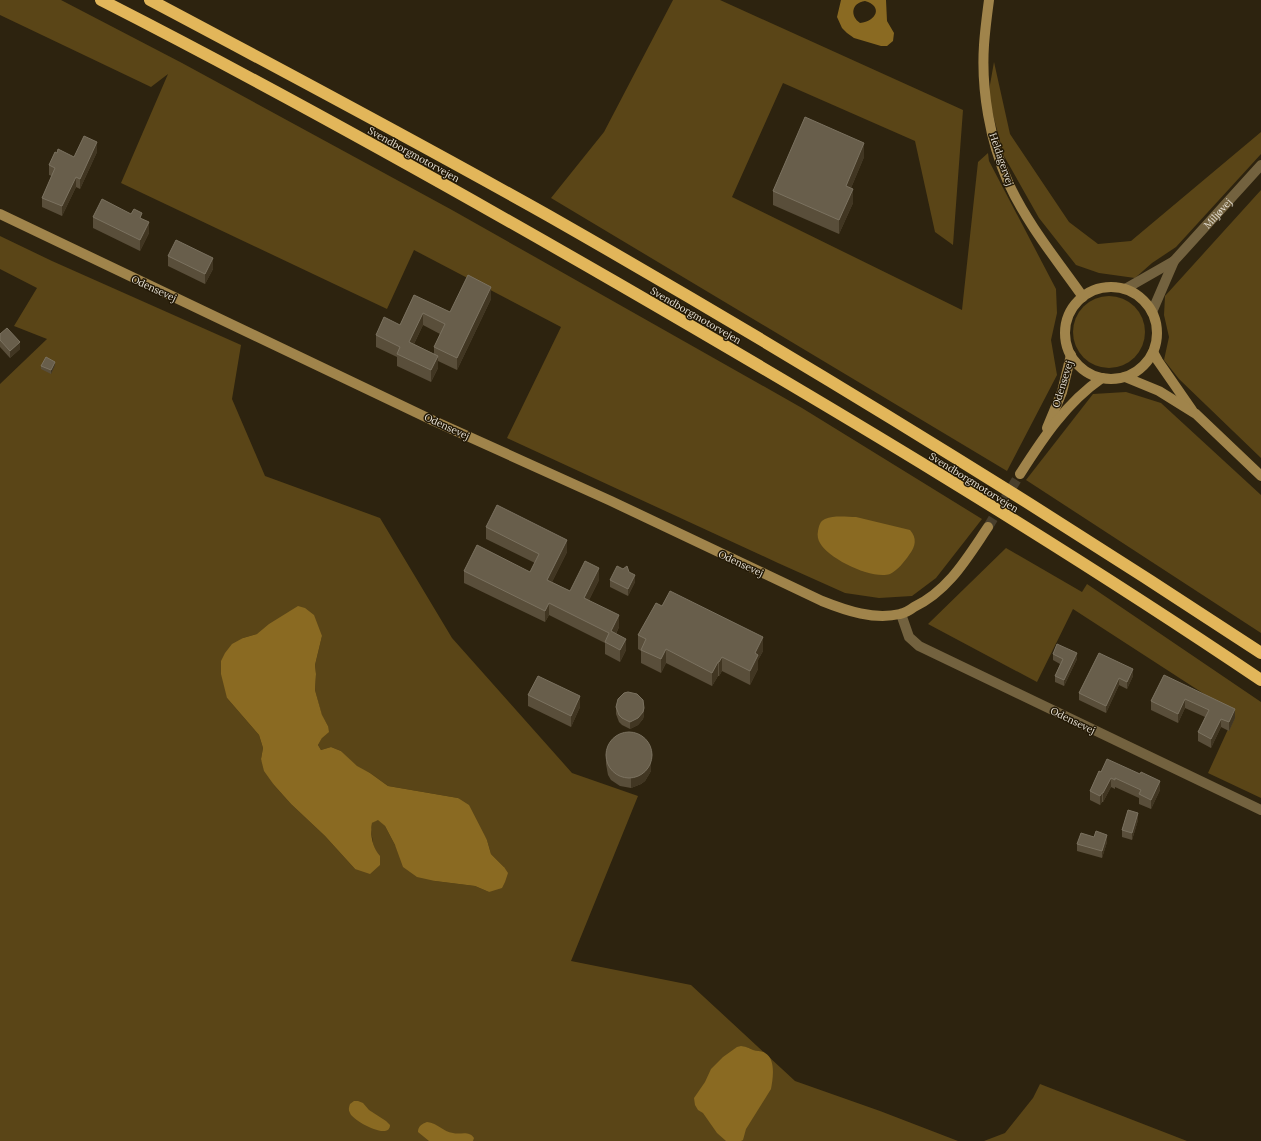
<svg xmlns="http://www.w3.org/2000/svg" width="1261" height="1141" viewBox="0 0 1261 1141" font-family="Lora,serif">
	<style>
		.green { fill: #5a4517; fill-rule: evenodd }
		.water { fill: #8a6a22; fill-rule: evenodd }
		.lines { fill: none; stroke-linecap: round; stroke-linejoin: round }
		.secondary-tunnel { stroke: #493f2c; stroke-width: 10; stroke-dasharray: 10 5; stroke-linecap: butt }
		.street { stroke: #73623f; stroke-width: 10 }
		.secondary { stroke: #a0844b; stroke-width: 10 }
		.highway { stroke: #e2b65a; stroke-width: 12 }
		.wall { fill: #594e3a; fill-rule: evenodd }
		.shaded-wall { fill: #413622 }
		.building { fill: #685e4b; stroke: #7b7260 }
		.labels { text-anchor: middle; stroke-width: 3; stroke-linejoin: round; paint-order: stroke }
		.street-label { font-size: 10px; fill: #e5dfd3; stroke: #231906 }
	</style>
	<rect width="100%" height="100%" fill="#2d230f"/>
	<g class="green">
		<path d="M0,0H61L182,63L452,210L802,408L982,519L936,578L912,596L879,598L845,593L778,563L507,438L561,327L414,250L387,309L121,183L168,74L151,87L0,15Z"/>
		<path d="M673,0H720L963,110L953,245L935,232L915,141L783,83L732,197L962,310L978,162L988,153L989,161L1056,289L1057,313L1051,340L1057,375L1007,471L551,198L604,132Z"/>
		<path d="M994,62L1010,134L1069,222L1098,244L1131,241L1261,132V154L1176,247L1152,263L1135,278L1099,273L1076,265L1039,218L1004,156L988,96Z"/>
		<path d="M1261,190V458L1179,379L1164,360L1169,337L1164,315L1165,296Z"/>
		<path d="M0,236L52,261L241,345L232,399L265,476L380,518L452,638L572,773L638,796L571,961L691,985L795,1081L880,1111L958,1141H0V384L47,339L14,326L37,288L0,269ZM257,634L322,636L315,665L316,674L315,690L322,716L328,726L318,745L321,750L331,747L341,751L357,767L370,773L388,786L458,798L487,840L491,854L504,867L489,892L475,886L435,881L395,845L385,826L378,819L372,823L371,830L374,850L355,869L325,836L291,804L274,785L261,759L263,748L259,735L227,698L243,638Z"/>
		<circle cx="1109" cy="332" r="36"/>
		<path d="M1126,392L1161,403L1261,495V633L1026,480L1093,394Z"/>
		<path d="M1006,548L1082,592L1087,584L1261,702V798L1208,773L1235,714L1073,609L1037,682L928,624Z"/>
		<path d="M1040,1084L1187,1141H984L1005,1133L1033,1098Z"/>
	</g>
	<g class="water">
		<path d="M841,0H886L887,21L894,33L893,41L887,46H881L854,38L847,33L842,28L837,17ZM865,1C883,6 877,21 860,23C850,16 851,3 865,1Z"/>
		<path d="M856,517L910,530C917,538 916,546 909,555C905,561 897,571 890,574C872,580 829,559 820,543C818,540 817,535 818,531C819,526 820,521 825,519C834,515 847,517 856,517Z"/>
		<path d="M298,606L305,608L314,615L322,636L315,665L316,674L315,690L322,715L328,726L329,732L322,738L318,745L321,750L331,747L341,751L357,766L370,773L388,786L458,798L469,805L487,840L491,854L504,867L508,873L505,882L502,888L489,892L475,886L435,881L417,877L403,867L395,845L385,826L378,820L372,823C370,834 372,847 380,856V865L370,874L355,869L325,836L291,804L274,785L264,771L261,759L263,748L259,735L227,698L221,674V661L225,653L232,644L243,638L257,634L269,624Z"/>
		<path d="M741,1046C748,1047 748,1048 753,1050C757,1052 761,1050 765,1053C776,1059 773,1078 771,1089L746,1129L743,1140L741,1141H726L717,1133L703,1113L698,1110L695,1105L694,1098L705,1082L711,1069L723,1057L737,1047Z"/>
		<path d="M354,1101H358L363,1103L369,1110L386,1121L390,1125C390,1141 353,1121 350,1113C348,1110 349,1107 350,1104Z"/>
		<path d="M427,1122C438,1123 443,1132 453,1133C460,1135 469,1130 474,1138L473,1141H429L418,1132C418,1126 422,1124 427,1122Z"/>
	</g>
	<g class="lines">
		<path class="secondary-tunnel" d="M988,527L1020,474"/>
		<g class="street">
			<path id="s1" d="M1125,289L1174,261L1261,165"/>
			<path d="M1152,312L1174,261"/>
			<path d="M901,614L909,637L919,646L1261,810"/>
		</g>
		<g class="secondary">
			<path d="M989,0C987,15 985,30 984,45C981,90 990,141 1008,182C1027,224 1057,260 1083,297"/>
			<path d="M0,214L434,421L611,501L822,601C847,611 874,620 900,614C905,613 910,610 914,607C949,590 967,558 988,527"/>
			<circle cx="1111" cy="333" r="46"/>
			<path d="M1153,352L1158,361L1192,410"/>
			<path d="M1125,377L1159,391L1196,414L1261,476"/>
			<path d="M1047,428L1062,392L1071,355"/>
			<path d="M1020,474C1043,438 1066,403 1102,378"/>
		</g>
		<g class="highway">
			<path d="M101,0C276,89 447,185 617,283C835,409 1052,539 1261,680"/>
			<path d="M150,0C284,71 417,142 549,216C791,354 1029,500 1261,653"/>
		</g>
	</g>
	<g class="wall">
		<path d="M97,152L80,189L76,187L62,216L42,207V198L52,176L49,175V165L57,153L74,157Z"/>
		<path d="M864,157L851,188L853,203L839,234L773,205V191Z"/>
		<path d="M93,217L142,219L149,233L140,251L93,228Z"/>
		<path d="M168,256L213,269L205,284L168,266Z"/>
		<path d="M414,295L450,312L491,299L457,370L438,361V368L431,382L397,366V357L376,347V335L400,325ZM423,325L440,334L434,347V354L414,344Z"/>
		<path d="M0,334L20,349L10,358L0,347Z"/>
		<path d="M55,365L51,374L41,369V366Z"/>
		<path d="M486,527L567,552L552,582L570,591L599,580L589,600L619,627L616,634L626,650L620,662L605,654V643L549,615L545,622L464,583V571L530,572L535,563L486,539Z"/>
		<path d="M629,572L635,582L628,596L610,587V580Z"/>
		<path d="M662,606L763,651L758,660V669L750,685L722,671L719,676H718L712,686L666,663L661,673L641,663V651L638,649V635Z"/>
		<path d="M1099,653L1133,676L1127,689L1119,685L1106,713L1079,700V693Z"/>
		<path d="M1053,654L1077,659L1064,686L1055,682V676L1060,664L1053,660Z"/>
		<path d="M1164,675L1235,718L1229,731L1221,727L1211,748L1198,741V732L1205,717L1185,708L1178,723L1151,710V701Z"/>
		<path d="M528,695L580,707L571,727L528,706Z"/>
		<path d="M616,707L644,715L643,719L638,725L630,729L622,725L619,722L616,714Z"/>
		<path d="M606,754L651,765V771L645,781L641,784L631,788L620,786L611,780L608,775L606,764Z"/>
		<path d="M1099,771L1160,790L1151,809L1139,804V798L1115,787V789L1111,787L1103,802H1102L1100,805L1090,800V791Z"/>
		<path d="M1138,820L1132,840L1122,837V830Z"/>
		<path d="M1107,842L1102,858L1077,851V844Z"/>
	</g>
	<g class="shaded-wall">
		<path d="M97,142V152L80,189V179Z"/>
		<path d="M864,143V157L846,200V186Z"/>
		<path d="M76,177V187L62,216V206Z"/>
		<path d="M853,189V203L839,234V220Z"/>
		<path d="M149,222V233L140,251V240Z"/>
		<path d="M213,258V269L205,284V274Z"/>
		<path d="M491,287V299L457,370V358Z"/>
		<path d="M423,313V325L409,354V342Z"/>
		<path d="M20,342V349L10,358V351Z"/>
		<path d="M438,356V368L431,382V370Z"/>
		<path d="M55,362V365L51,374V370Z"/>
		<path d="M567,540V552L547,592V580Z"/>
		<path d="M599,568V580L584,610V598Z"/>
		<path d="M635,575V582L628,596V589Z"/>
		<path d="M549,603V615L545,622V611Z"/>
		<path d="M619,615V627L611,643V631Z"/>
		<path d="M763,637V651L758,660V669L750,685V671L755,653Z"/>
		<path d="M626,639V650L620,662V650Z"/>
		<path d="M666,649V663L661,673V659Z"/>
		<path d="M1077,653V659L1064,686V680Z"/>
		<path d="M722,657V671L719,676V662Z"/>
		<path d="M718,662V676L712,686V673Z"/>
		<path d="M1133,669V676L1127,689V682Z"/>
		<path d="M1119,678V685L1106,713V706Z"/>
		<path d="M580,696V707L571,727V716Z"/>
		<path d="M1185,699V708L1178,723V714Z"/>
		<path d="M644,708V715L643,719L638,725L630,729V722Z"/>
		<path d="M1235,709V718L1229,731V722Z"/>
		<path d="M1221,719V727L1211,748V739Z"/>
		<path d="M651,755V771L645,781L641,784L631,788V777Z"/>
		<path d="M1111,778V787L1103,802V793Z"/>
		<path d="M1160,781V790L1151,809V800Z"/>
		<path d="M1102,793V802L1100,805V796Z"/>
		<path d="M1138,813V820L1132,840V833Z"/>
		<path d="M1107,835V842L1102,858V851Z"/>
	</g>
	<g class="building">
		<path d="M805,117L864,143L846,186L853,189L839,220L773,191Z"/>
		<path d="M84,136L97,142L80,179L76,177L62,206L42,198L55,168L49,165L55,152L57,153L58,149L74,157Z"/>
		<path d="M102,199L131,214L134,209L142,213L140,218L149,222L140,240L93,217Z"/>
		<path d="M176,240L213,258L205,274L168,256Z"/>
		<path d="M468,275L491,287L457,358L434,347L445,324L423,313L409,342L438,356L431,370L397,354L400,347L376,335L384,317L400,325L414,295L450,312Z"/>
		<path d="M7,328L20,342L10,351L0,340V334Z"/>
		<path d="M46,357L55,362L51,370L41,366Z"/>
		<path d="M497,505L567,540L547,580L570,591L585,561L599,568L584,598L619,615L611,631L626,639L620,650L605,642L609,633L549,603L545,611L464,571L477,545L530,572L539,554L486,527Z"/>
		<path d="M617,566L623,569L627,566L629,572L635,575L628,589L610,580Z"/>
		<path d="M670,591L763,637L755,653L758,655L750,671L722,657L719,662H718L712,673L666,649L661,659L641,650L646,639L638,635L656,603L662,606Z"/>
		<path d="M1057,644L1077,653L1064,680L1055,676L1063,659L1053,654Z"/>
		<path d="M1099,653L1133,669L1127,682L1119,678L1106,706L1079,693Z"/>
		<path d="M1164,675L1235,709L1229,722L1221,719L1211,739L1198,732L1209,710L1185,699L1178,714L1151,701Z"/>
		<path d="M538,676L580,696L571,716L528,695Z"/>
		<path d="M628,692L637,694L643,700L644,708L643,712L638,718L630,722L622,718L619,715L616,707L618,699L624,693Z"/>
		<circle cx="629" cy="755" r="23"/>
		<path d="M1107,759L1140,774L1141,772L1160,781L1151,800L1139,794L1141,790L1115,778V780L1111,778L1103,793H1102L1100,796L1090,791L1099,771L1101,772Z"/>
		<path d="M1128,810L1138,813L1132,833L1122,830Z"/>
		<path d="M1096,831L1107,835L1102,851L1077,844L1081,833L1094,837Z"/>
	</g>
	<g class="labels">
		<g class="street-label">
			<text transform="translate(414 154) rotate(29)" y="4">Svendborgmotorvejen</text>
			<text transform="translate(1002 159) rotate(71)" y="4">Heldagervej</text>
			<text dy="4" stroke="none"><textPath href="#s1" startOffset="121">Miljøvej</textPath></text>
			<text transform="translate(154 288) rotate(25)" y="4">Odensevej</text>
			<text transform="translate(696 315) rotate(30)" y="4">Svendborgmotorvejen</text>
			<text transform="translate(1062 384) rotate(-73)" y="4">Odensevej</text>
			<text transform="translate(447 426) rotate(25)" y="4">Odensevej</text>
			<text transform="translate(974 482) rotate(32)" y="4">Svendborgmotorvejen</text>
			<text transform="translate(741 563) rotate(25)" y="4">Odensevej</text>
			<text transform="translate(1073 720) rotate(26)" y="4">Odensevej</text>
		</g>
	</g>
</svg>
